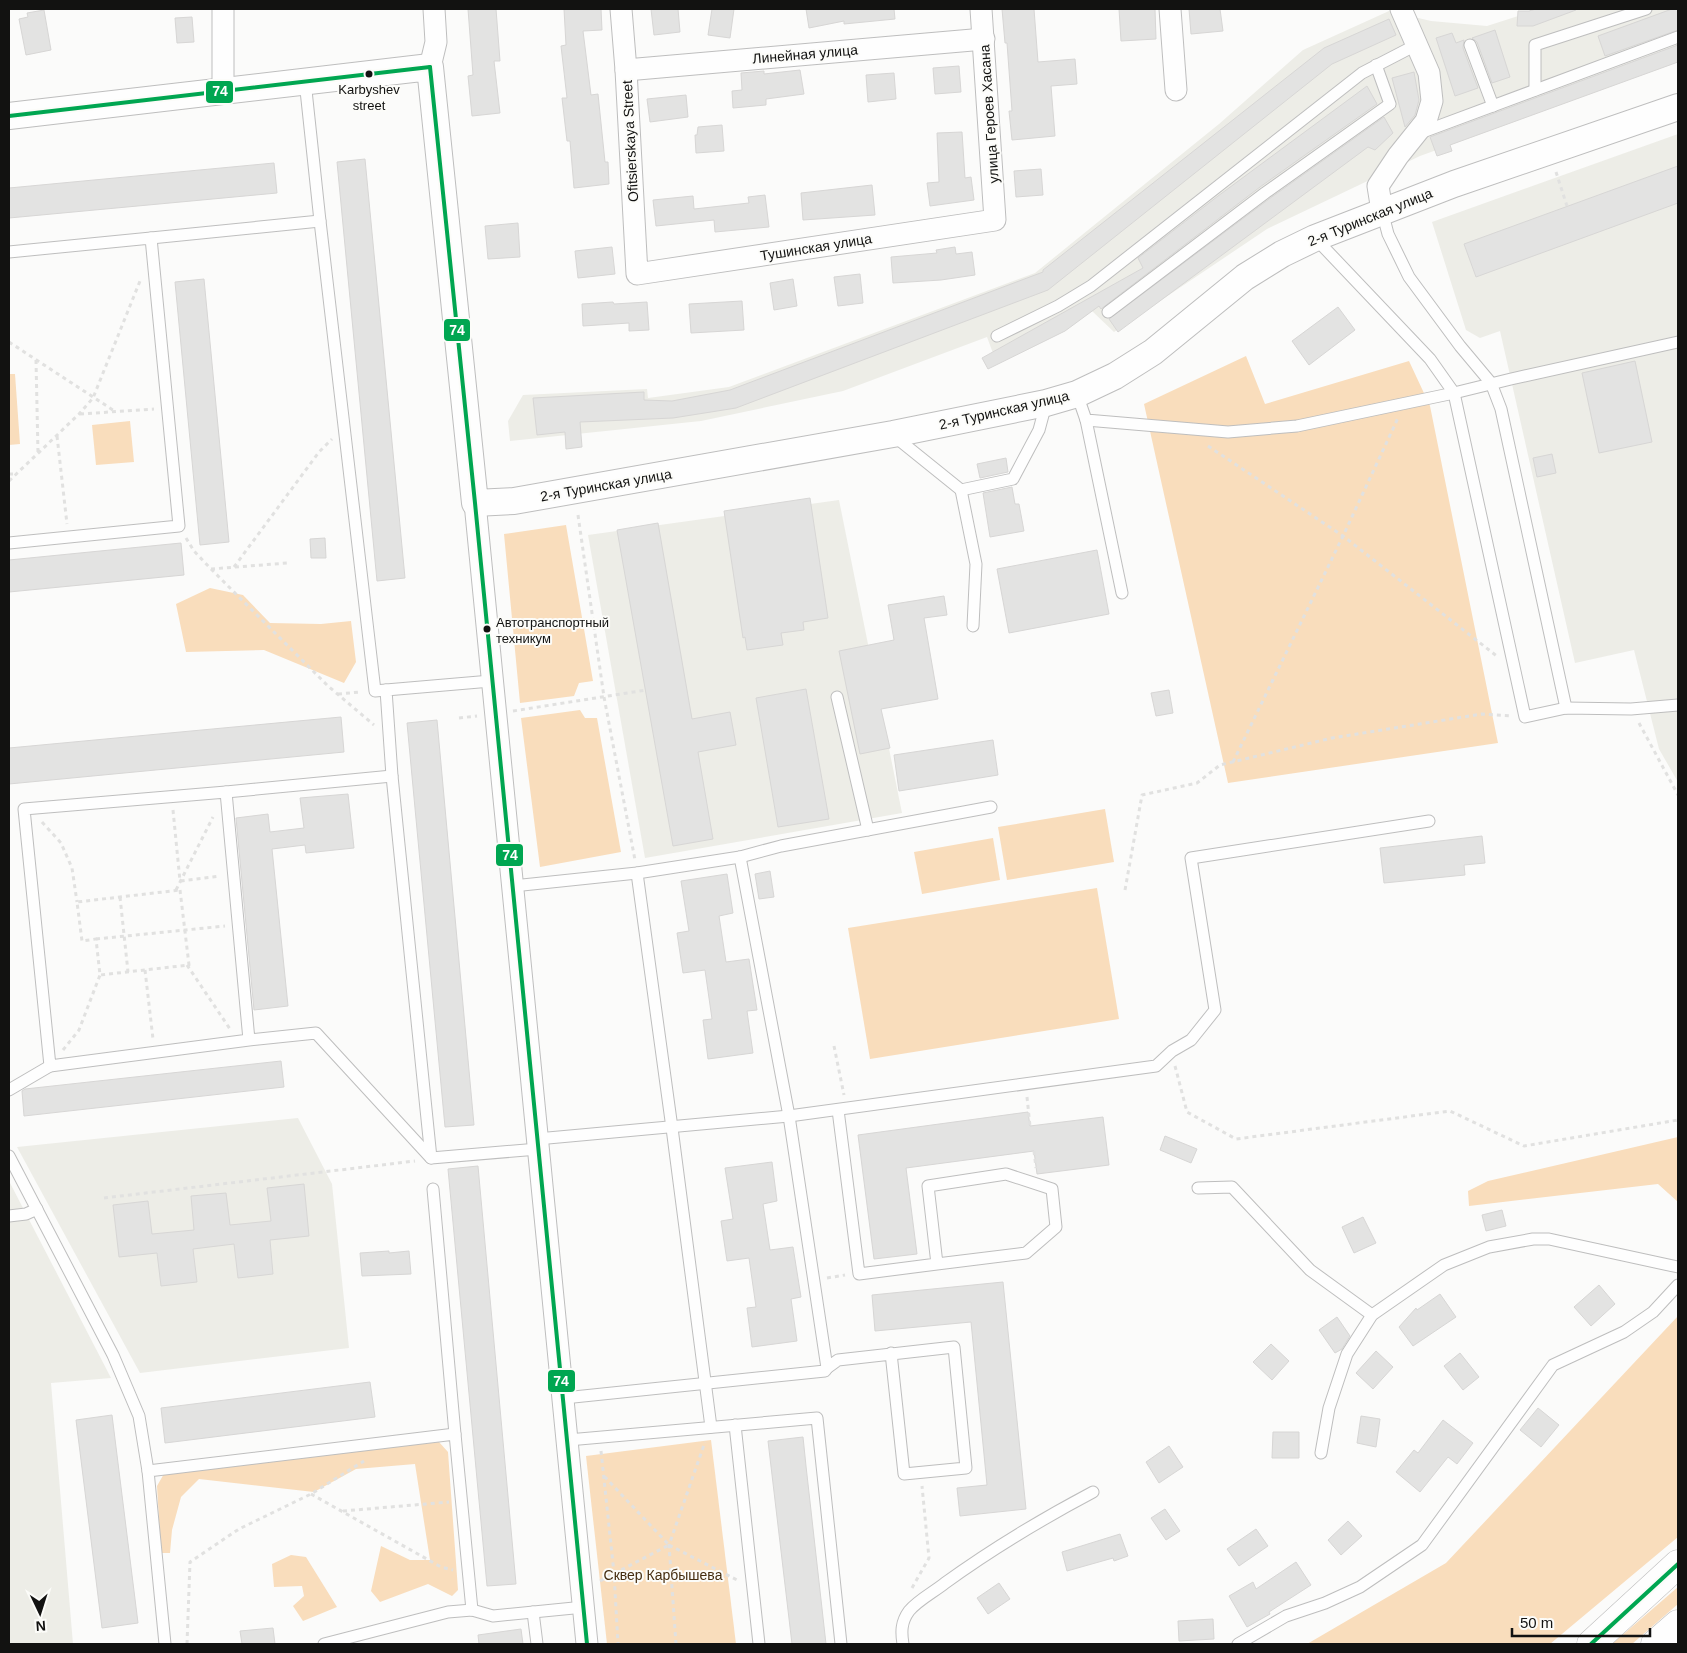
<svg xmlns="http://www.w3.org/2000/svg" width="1687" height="1653" viewBox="0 0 1687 1653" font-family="Helvetica,sans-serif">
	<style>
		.built { fill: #edede7 }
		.green { fill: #f9ddbc }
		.building { fill: #e3e3e2; stroke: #d7d6d5 }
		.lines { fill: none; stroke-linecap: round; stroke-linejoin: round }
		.service-casing { stroke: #bebebe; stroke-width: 13 }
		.minor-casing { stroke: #bebebe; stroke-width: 23 }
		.tertiary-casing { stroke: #bebebe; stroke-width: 28 }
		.secondary-casing { stroke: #bebebe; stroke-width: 29 }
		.path { stroke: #e1e1e0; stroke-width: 3; stroke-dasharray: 4 4; stroke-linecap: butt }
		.service { stroke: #fefefe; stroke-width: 11 }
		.minor { stroke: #fefefe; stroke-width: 21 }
		.tertiary { stroke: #fefefe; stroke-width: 26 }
		.secondary { stroke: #fefefe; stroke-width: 28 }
		.bus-1-casing { stroke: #fcfcf9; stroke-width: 8 }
		.bus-1 { stroke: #00a651; stroke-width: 4 }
		.bus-dot { fill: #121211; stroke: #fcfcf9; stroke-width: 2 }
		.labels { text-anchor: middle; stroke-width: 4; stroke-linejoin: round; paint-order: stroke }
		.bus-label { font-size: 13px; fill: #121211; stroke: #fcfcf9 }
		.street-label { font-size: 14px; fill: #121211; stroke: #fcfcf9 }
		.park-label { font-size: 14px; fill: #452d10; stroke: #fcfcf9 }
		.line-badge { stroke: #fcfcf9; stroke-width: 2 }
		.badge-label { font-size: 14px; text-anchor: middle; font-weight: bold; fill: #fff }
	</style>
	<rect width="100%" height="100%" fill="#fbfbfa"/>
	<g class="built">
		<path d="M1540,9H1678V62L1420,156L1267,229L1114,332L1092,311L1065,331L997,364L987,337L843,391L701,421L510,441L508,421L523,395L647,389L648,398L729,387L1035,273L1219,124L1303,50L1389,11L1431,21L1487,26Z"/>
		<path d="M1678,134V782L1659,749L1634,650L1575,663L1500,331L1480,338L1466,330L1432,222Z"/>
		<path d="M839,500L902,813L645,858L588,535Z"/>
		<path d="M298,1118L332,1184L349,1348L140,1373L17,1147Z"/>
		<path d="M9,1181L111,1378L51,1383L73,1644H9Z"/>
	</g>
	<g class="green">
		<path d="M1246,356L1265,404L1409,361L1430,406L1498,743L1228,783L1144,404Z"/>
		<path d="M9,374H15L20,444L9,445Z"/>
		<path d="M130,421L134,462L96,465L92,425Z"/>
		<path d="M566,525L593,681L579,683L574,696L520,703L504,534Z"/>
		<path d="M210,588L243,595L270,623L321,624L351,621L356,662L344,683L264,650L186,652L176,604Z"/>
		<path d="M580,710L585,718H597L621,852L540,867L521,718Z"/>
		<path d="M1105,809L1114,862L1007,880L998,827Z"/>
		<path d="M993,838L1000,880L922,894L914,852Z"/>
		<path d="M1097,888L1119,1019L870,1059L848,928Z"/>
		<path d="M1678,1137V1202L1658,1184L1469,1206L1468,1191L1488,1181Z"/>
		<path d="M1678,1316V1537L1550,1644H1307L1446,1563Z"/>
		<path d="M711,1440L736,1644H607L586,1456Z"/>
		<path d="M439,1442L448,1452L458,1590L452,1596L428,1584L380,1602L371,1591L381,1546L410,1560H430L415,1464L356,1469L314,1492L199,1479L181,1497L172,1530L170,1553H161L157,1486L165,1472Z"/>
		<path d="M291,1555L306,1557L337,1607L303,1621L293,1606L304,1596L302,1586L274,1587L272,1564Z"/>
		<path d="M1678,1587V1604L1632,1644H1612Z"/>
	</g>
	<g class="building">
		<path d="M468,9H496L500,61H494L500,113L472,116L468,76L473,75Z"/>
		<path d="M564,9H601L602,30L583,31L591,95L598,94L605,162H608L609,184L574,188L570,141H567L562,98H567L561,46L566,45Z"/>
		<path d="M651,9H678L680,32L654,35Z"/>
		<path d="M712,9H734L730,38L708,35Z"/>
		<path d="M806,9H894L895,19L844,24V21L809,28Z"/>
		<path d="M1002,9H1034L1038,62L1075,59L1077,84L1051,86L1055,136L1012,140L1009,111H1012L1007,43H1005Z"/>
		<path d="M1119,9H1155L1156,39L1121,41Z"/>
		<path d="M1189,9H1220L1223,31L1191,34Z"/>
		<path d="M1536,9H1576V10L1533,26H1517L1518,11H1529Z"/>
		<path d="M1672,9H1678V30L1605,56L1598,36Z"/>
		<path d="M44,10L51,50L26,55L19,19L28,17L27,13Z"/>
		<path d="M192,17L194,42L177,43L175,18Z"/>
		<path d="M1389,19L1396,35L1332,64L1048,290L736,408L673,418L580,422L582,447L566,449L565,432L537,435L533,398L644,392V400L672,401L730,390L1043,272V270L1324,48Z"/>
		<path d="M1495,30L1510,77L1492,83L1477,42L1472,38Z"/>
		<path d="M1452,33L1456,43L1464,40L1463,48L1478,88L1455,96L1436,38Z"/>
		<path d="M1678,45V62L1450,145L1452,151L1437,156L1430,137Z"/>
		<path d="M959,66L961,92L935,94L933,68Z"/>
		<path d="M800,70L804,94L766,99V105L733,108L732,91L742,90L741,73L764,71V74Z"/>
		<path d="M1414,72L1419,100L1415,115L1405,127L1392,78Z"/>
		<path d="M894,73L896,99L868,102L866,75Z"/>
		<path d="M1367,86L1377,104L1260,187L1101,309L1099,306L1065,331L988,369L982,358L1143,268L1138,258L1218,196Z"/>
		<path d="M686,95L688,117L650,122L647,99Z"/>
		<path d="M1384,117L1393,133L1375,150L1368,147L1118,332L1109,319L1269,199Z"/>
		<path d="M722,125L724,151L696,153L695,135H697L698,127Z"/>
		<path d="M962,132L965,178L971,177L974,200L930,206L927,183L939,182L937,133Z"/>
		<path d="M365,159L405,578L377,581L337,162Z"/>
		<path d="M274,163L277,193L9,218V188Z"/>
		<path d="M1678,166V203L1476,277L1464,244Z"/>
		<path d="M1041,169L1043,195L1016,197L1014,171Z"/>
		<path d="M872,185L875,215L803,220L801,193Z"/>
		<path d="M765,195L769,227L715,232L714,220L656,226L653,200L693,196L694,209L749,203L748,197Z"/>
		<path d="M518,223L520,257L488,259L485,226Z"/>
		<path d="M612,247L615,274L578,278L575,251Z"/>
		<path d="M955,247L956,254L972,252L975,275L941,280L893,283L891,257L937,253L936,250Z"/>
		<path d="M860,274L863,303L838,306L834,277Z"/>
		<path d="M204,279L229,542L200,545L175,282Z"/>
		<path d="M793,279L797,306L774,310L770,283Z"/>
		<path d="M742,301L744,330L691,333L689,304Z"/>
		<path d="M613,302L614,304L647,302L649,330L629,331V323L583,326L582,304Z"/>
		<path d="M1338,307L1355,330L1309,365L1292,341Z"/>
		<path d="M1635,361L1652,442L1599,453L1582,373Z"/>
		<path d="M1552,454L1556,473L1537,477L1533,458Z"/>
		<path d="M1006,458L1008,472L980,478L977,464Z"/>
		<path d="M1012,487L1015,504H1019L1024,531L990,537L983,493Z"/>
		<path d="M810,498L828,618L803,622L804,630L781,633L783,645L747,650L745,637L743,638L724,511Z"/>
		<path d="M658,523L692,719L730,712L736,745L698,752L713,839L673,846L617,530Z"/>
		<path d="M325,538L326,558H311L310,539Z"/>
		<path d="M181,543L184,575L9,592V560Z"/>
		<path d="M1097,550L1109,614L1009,633L997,569Z"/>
		<path d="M944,596L947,615L924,618L938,699L881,709L890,748L860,754L839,651L894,640L888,605Z"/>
		<path d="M806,689L829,819L778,827L756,698Z"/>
		<path d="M1169,690L1173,713L1156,716L1151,693Z"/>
		<path d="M341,717L344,752L9,784V748Z"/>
		<path d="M437,720L474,1125L445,1127L407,723Z"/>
		<path d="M993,740L998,775L899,791L894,755Z"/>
		<path d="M348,794L354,848L306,853L305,845L272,849L288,1006L254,1010L236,818L268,814L270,832L304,828L300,798Z"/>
		<path d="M1482,836L1485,863L1464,865L1465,875L1384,883L1380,848Z"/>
		<path d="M770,871L774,897L759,899L755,874Z"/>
		<path d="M727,874L733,913L719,916L726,962L749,959L757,1010L747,1011L753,1053L708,1059L703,1020L712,1019L705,970L683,973L677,933L689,931L681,881Z"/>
		<path d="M281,1061L284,1087L24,1116L22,1091L25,1089Z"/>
		<path d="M1028,1112L1030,1126L1103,1117L1109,1165L1037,1174L1034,1151L906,1168L917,1254L874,1259L858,1135Z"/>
		<path d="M1165,1136L1197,1149L1191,1163L1160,1150Z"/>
		<path d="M772,1162L777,1201L763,1204L770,1250L793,1247L801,1297L791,1299L797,1341L752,1347L747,1308L756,1307L749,1258L727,1261L721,1221L733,1219L725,1168Z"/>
		<path d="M478,1166L516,1584L487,1586L448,1169Z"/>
		<path d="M304,1184L309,1236L270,1240L273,1274L238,1278L234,1244L193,1249L197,1282L161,1286L157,1253L119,1257L113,1205L148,1201L152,1234L194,1230L191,1196L226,1193L230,1225L271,1221L267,1188Z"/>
		<path d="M1502,1210L1506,1226L1486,1231L1482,1215Z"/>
		<path d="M1363,1217L1376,1243L1354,1253L1342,1227Z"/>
		<path d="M389,1251V1253L409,1251L411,1274L362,1276L360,1253Z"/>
		<path d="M1003,1282L1026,1509L960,1516L957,1488L987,1485L971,1322L875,1331L872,1295Z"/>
		<path d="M1599,1285L1615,1304L1591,1326L1574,1307Z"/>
		<path d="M1440,1294L1456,1317L1413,1346L1399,1327L1416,1308L1417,1310Z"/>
		<path d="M1337,1317L1350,1336L1342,1349L1335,1353L1319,1330Z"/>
		<path d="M1271,1344L1289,1361L1272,1380L1253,1362Z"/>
		<path d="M1376,1351L1393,1367L1373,1389L1356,1373Z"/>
		<path d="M1460,1353L1479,1377L1463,1390L1444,1366Z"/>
		<path d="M370,1382L375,1417L165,1443L161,1408Z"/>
		<path d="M1538,1408L1559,1425L1541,1447L1520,1430Z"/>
		<path d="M112,1415L138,1623L102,1628L76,1420Z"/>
		<path d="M1361,1416L1380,1419L1376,1447L1357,1443Z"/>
		<path d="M1443,1420L1473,1443L1457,1464L1448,1457L1420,1492L1396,1472L1414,1450L1418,1453Z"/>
		<path d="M1273,1432H1299V1458H1272Z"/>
		<path d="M803,1437L806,1466L826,1644H792L768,1441Z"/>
		<path d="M1169,1446L1183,1467L1159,1483L1146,1462Z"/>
		<path d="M1165,1509L1180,1531L1166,1540L1151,1518Z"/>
		<path d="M1348,1521L1362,1536L1341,1555L1328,1540Z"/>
		<path d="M1256,1529L1268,1546L1239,1566L1227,1549Z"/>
		<path d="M1120,1534L1128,1556L1114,1561L1113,1558L1067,1571L1062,1552Z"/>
		<path d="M1296,1562L1311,1585L1269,1612L1270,1614L1247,1627L1229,1596L1253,1582L1256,1589Z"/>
		<path d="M999,1583L1010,1599L988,1614L977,1598Z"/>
		<path d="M1213,1619L1214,1639L1179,1641L1178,1621Z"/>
		<path d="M273,1628L275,1644H242L240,1631Z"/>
		<path d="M521,1629L523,1644H479L478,1635Z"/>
	</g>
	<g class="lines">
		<g class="service-casing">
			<g id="service">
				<path d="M1470,45L1493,106"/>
				<path d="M305,81L320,221L375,691L386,690"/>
				<path d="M1535,90V45L1646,9"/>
				<path d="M1420,133L1678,37"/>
				<path d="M1382,211L1388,234L1409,277L1460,346L1491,383L1501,409L1566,708"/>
				<path d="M151,238L320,221"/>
				<path d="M1315,238L1430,359L1454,393L1525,717L1566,708L1631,709L1678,705"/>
				<path d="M9,252L151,238L179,526L9,543"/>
				<path d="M1108,312L1265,193L1390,104L1376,65"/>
				<path d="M997,336L1058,306L1091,286L1362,73L1416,45"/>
				<path d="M1077,394L1086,420L1228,432L1297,426L1454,393L1511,379L1678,342"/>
				<path d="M1086,420L1122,593"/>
				<path d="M894,436L961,490L1013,479L1039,430L1046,404"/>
				<path d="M961,490L976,564L973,626"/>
				<path d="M837,697L868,830"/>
				<path d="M226,792L392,776"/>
				<path d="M637,873L672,1128L711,1427"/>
				<path d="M513,886L637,873L740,857L781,846L991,807"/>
				<path d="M249,1040L226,792L24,809L50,1066L249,1040L316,1033L431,1158L538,1149"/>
				<path d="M9,1090L50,1066"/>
				<path d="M838,1110L859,1274L937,1264L928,1186L1006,1174L1052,1189L1056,1227L1026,1253L937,1264"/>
				<path d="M537,1139L789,1116L1156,1066L1172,1051L1191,1040L1215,1010L1191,858L1429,821"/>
				<path d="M9,1156L113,1355L139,1416L148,1471"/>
				<path d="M431,1158L392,776L386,690L491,681"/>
				<path d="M1198,1188L1232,1187L1310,1270L1372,1315"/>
				<path d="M433,1189L455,1434"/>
				<path d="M9,1216L26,1214L37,1209"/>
				<path d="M827,1368L838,1360L954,1347L966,1468L904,1474L891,1353"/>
				<path d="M564,1398L825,1371L827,1368L789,1116L740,857"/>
				<path d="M735,1425L759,1644"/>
				<path d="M568,1440L817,1418L841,1644"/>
				<path d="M1321,1453L1329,1408L1347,1354L1372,1315L1444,1265L1489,1247L1533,1239H1549L1678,1267"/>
				<path d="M533,1612L537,1644"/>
				<path d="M165,1644L148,1471L455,1434L472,1610"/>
				<path d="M324,1644L448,1612L472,1610L493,1616L584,1607"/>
				<path d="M903,1644C901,1632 901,1622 909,1611C918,1600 934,1592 945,1583C992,1549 1042,1519 1093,1492"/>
				<path d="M1238,1644L1286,1616L1325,1603L1360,1587L1422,1545L1553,1365L1624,1332L1653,1312L1678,1285"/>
			</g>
		</g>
		<g class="minor-casing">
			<g id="minor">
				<path d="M621,9L626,70L637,274L995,220L981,9"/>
				<path d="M1170,9L1176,90"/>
				<path d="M430,67L436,42L434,9"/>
				<path d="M626,70L984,39"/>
				<path d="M223,91V9"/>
				<path d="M1382,211L1378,186L1398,156L1426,121L1432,101L1429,73L1401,9"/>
				<path d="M475,503L587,1644"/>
			</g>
		</g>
		<g class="tertiary-casing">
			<path id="tertiary" d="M9,116L430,67L475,503L514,501L893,434L1046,403L1077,394L1115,376L1153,352L1245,277L1282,254L1315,238L1454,184L1678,107"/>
		</g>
		<g class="secondary-casing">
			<g id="secondary">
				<path d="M1591,1644L1678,1564"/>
				<path d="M1655,1644L1678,1624"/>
			</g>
		</g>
		<g class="path">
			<path d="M1556,172L1567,206"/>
			<path d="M9,342L116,412"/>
			<path d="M36,360L38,453"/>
			<path d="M80,414L154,409"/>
			<path d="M57,436L67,524"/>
			<path d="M1208,446L1343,536L1498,657"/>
			<path d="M9,474H16"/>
			<path d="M9,481L79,414L93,398L140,281"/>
			<path d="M578,515L604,697L635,860"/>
			<path d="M186,538L194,551L211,569L328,686L374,725"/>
			<path d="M234,567L319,452L332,439"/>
			<path d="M211,569L287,563"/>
			<path d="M338,694L361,692"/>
			<path d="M513,711L646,690"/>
			<path d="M459,718L477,716"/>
			<path d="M1639,723L1678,795"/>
			<path d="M1233,762L1343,536L1398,418"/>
			<path d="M173,810L180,881L220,876"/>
			<path d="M42,822L61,843L72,868L77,902"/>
			<path d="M176,890L213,817"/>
			<path d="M180,890L189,965L100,975L96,939L82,941L77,902Z"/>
			<path d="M1125,890L1142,795L1197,783L1220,765L1332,738L1482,714L1512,716"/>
			<path d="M120,897L128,972"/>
			<path d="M96,939L225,926"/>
			<path d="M187,965L230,1029"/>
			<path d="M145,970L153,1039"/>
			<path d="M834,1046L844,1095"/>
			<path d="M63,1050L79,1030L100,975"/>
			<path d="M1175,1066L1187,1112L1236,1139L1450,1111L1524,1146L1678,1120"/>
			<path d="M1027,1097L1030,1126"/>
			<path d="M1034,1151L1036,1168"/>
			<path d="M104,1198L415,1161"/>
			<path d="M827,1278L845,1275"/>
			<path d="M601,1451L614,1573L618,1644"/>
			<path d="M311,1494L441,1567L453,1570"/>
			<path d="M343,1511L449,1502"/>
			<path d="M669,1545L737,1580"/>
			<path d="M600,1581L669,1545L604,1476"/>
			<path d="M912,1588L929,1558L922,1486"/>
			<path d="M187,1644L190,1562L239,1529L311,1494L364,1461"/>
			<path d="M676,1644L669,1545L705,1442"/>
		</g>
		<use href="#service" class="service"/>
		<use href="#minor" class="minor"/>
		<use href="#tertiary" class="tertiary"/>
		<use href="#secondary" class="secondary"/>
		<g class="bus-1-casing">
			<g id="bus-1">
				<path d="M430,67L475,503L587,1644"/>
				<path d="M9,116L430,67"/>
				<path d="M1591,1644L1678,1564"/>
			</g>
		</g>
		<use href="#bus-1" class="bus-1"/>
	</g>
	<g class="bus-dot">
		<circle cx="369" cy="74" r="4.5"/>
		<circle cx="487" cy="629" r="4.5"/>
	</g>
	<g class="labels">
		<g class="bus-label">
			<text x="369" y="94">Karbyshev<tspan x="369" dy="16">street</tspan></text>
			<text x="496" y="627" text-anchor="start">Автотранспортный<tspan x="496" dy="16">техникум</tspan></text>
		</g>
		<g class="street-label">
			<text transform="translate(805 54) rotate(-5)" y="5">Линейная улица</text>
			<text transform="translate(989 114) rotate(-94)" y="5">улица Героев Хасана</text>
			<text transform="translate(630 141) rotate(-93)" y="5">Ofitsierskaya Street</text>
			<text transform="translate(1370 217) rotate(-22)" y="5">2-я Туринская улица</text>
			<text transform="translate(816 247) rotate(-9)" y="5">Тушинская улица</text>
			<text transform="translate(1004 410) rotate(-13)" y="5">2-я Туринская улица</text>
			<text transform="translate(606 485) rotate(-10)" y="5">2-я Туринская улица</text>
		</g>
		<g class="park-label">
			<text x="663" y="1580">Сквер Карбышева</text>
		</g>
	</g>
	<g class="line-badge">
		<rect x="205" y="80" width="29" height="24" rx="5" fill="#00a651"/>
		<rect x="443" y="318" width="28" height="24" rx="5" fill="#00a651"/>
		<rect x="495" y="843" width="29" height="24" rx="5" fill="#00a651"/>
		<rect x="547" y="1369" width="29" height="24" rx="5" fill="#00a651"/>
	</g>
	<g class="badge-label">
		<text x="220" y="96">74</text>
		<text x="457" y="335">74</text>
		<text x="510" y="860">74</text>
		<text x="561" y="1386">74</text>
	</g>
	<rect width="1687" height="1653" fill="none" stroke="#121211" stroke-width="20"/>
	<g transform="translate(40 1613) rotate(176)" stroke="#fcfcf9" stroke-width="4" paint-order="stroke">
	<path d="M0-4L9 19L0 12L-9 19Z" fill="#121211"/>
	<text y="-8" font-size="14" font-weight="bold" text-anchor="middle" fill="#121211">N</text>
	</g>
	<path d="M1512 1628v8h138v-8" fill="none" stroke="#121211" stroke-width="2.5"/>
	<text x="1520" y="1628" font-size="15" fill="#121211" stroke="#fcfcf9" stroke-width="4" paint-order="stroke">50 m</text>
</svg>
